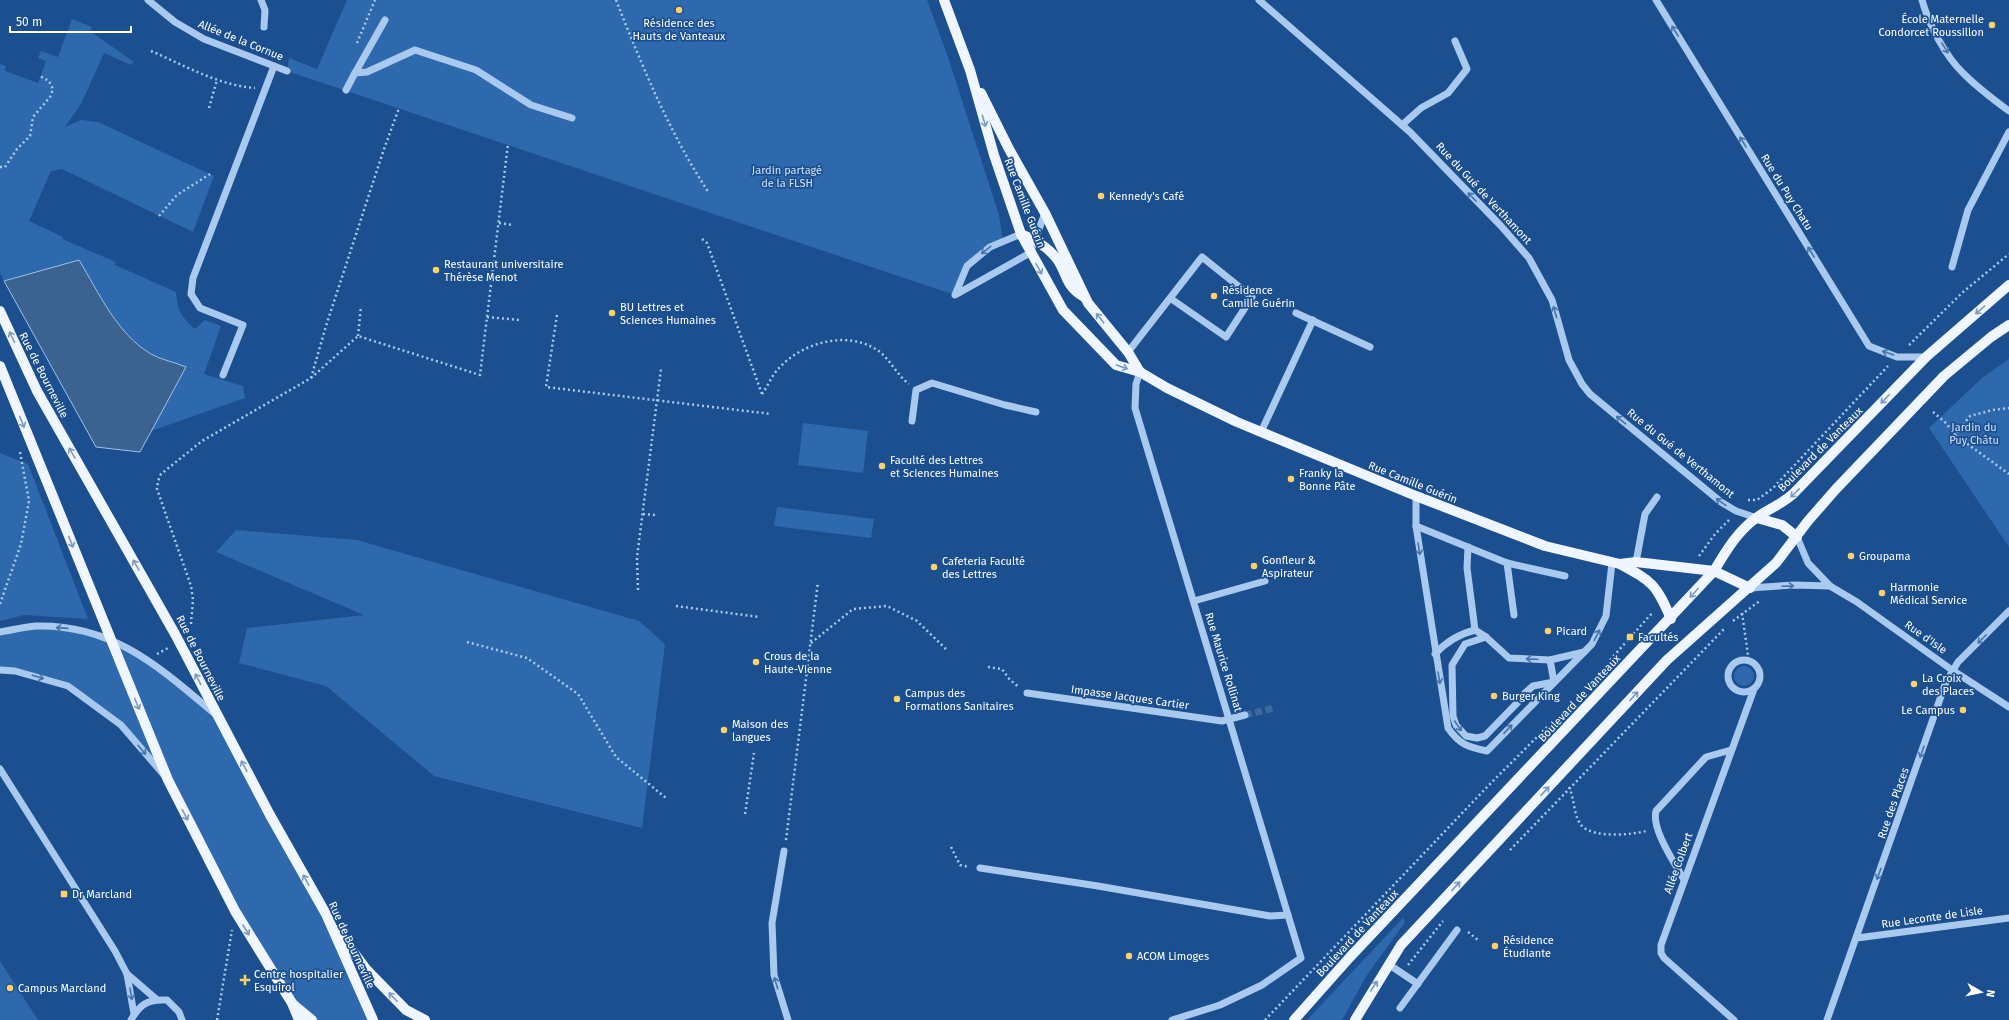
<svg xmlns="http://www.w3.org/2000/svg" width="2009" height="1020" viewBox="0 0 2009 1020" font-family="'Fira Sans',sans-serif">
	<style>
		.green { fill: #2e69ad }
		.water { fill: #3c6290; stroke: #9cc4f0 }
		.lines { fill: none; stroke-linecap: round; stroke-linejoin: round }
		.minor-tunnel { stroke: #3d69a0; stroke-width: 7; stroke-dasharray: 7 3.5; stroke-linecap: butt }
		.path { stroke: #a9c9ee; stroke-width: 2.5; stroke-dasharray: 2 3; stroke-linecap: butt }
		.minor { stroke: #a9c9ee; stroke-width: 7 }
		.major { stroke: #f0f6ff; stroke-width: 10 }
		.oneway { stroke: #4674ac }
		.oneway2 { stroke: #7b9ac1 }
		.poi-dot { fill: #ffd166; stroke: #1b4f8f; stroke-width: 1.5 }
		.labels { text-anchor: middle; stroke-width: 3.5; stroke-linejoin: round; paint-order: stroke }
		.poi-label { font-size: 11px; fill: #fff; stroke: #1b4f8f; text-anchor: start }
		.street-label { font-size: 11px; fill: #fff; stroke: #1b4f8f }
		.park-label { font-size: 11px; fill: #cfe3fa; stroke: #1b4f8f }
	</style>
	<rect width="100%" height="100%" fill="#1b4f8f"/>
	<g class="green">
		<path d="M347,0H927L947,54L999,215L1003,241L967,266L955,295L287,71L289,58L317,69Z"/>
		<path d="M72,19L92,27L90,31L134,62L131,65L104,53L81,104L65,127L81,120L98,122L214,176L193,232L62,169L51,171L29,221L63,237L62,239L116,262L115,265L176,292C178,310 180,316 195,329L205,320L221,326L204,374L243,386L245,398L151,431L185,367C174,362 161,360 151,354C117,333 99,293 79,260L4,281L0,273V64L6,66L5,71L38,83L46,61L38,58L41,51L58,57Z"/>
		<path d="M2009,359V547L1929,428L1982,378Z"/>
		<path d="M803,423L868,431L863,473L798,465Z"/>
		<path d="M0,453L28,464L88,619L24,615L0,621Z"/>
		<path d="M777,507L874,519L871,538L774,526Z"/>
		<path d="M236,530L357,540L639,621L665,644L642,828L434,776L326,686L239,663L247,628L364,615L216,552Z"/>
		<path d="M36,626L68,628L129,648L216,714L326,914L370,1020H299L235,911L168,780L121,725L68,686L0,670V633Z"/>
		<circle cx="1744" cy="676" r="10"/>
		<path d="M1403,918L1405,922L1367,975L1342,1020H1307Z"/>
		<path d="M0,961L38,1020H0Z"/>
	</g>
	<path class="water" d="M79,260C99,293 117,334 151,354C161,360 175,362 186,367L140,452L96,447L4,281Z"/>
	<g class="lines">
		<path class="minor-tunnel" d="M1245,715L1274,708"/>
		<g class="path">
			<path d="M616,0C642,66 670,134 709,193"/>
			<path d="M357,43L375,0"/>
			<path d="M151,51C184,65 217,85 255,88"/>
			<path d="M209,108L217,80"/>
			<path d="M0,167H5L17,149L30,136L33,117L50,97L53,89L49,81L40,76"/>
			<path d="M159,216L177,195L210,174"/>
			<path d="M499,223L513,225"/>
			<path d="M702,239L707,243L762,394"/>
			<path d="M557,315L546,387L771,414"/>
			<path d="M487,317L519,320"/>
			<path d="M358,336L361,306"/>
			<path d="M1909,345L1963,292L2009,254"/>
			<path d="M311,378L326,326L383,152L399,108"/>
			<path d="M762,394C768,386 772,375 779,368C803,342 849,329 880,352C891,361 897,375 909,384"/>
			<path d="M1933,412L1946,423L1955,435L1970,416L1993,410L2009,408"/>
			<path d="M1955,435L2009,474"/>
			<path d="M1748,500H1757L1773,488L1888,366"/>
			<path d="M643,514L655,515"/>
			<path d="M1699,556L1715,534L1729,520"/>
			<path d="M638,590L637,557L661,369"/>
			<path d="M0,604L21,544L29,501L20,452"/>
			<path d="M676,606L759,617"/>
			<path d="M1742,613L1749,662"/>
			<path d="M1733,621L1761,600"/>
			<path d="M191,624L193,600L191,586L157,489L158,481L161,474L202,441L311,378L358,336L480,375L508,144"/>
			<path d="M467,642L527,658L578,694L616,757L666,798"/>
			<path d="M811,643L853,609L887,606L917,621L946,649"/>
			<path d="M157,654L168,648"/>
			<path d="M1610,660L1653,612"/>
			<path d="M988,667L1002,669L1010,680L1019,687"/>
			<path d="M1569,787C1575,799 1573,816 1582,826C1593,838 1632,835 1646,831"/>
			<path d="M745,814L754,753"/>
			<path d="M786,840L818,582"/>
			<path d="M951,847L960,865L969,867"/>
			<path d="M1510,850L1725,628"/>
			<path d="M1468,932L1478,940"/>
			<path d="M1408,965L1443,921"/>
			<path d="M217,1020L232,930"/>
			<path d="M1265,1020L1488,786L1549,725"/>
		</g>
		<g class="minor">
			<path d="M148,0L175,22L204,39L287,71"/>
			<path d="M261,0L265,10L264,27"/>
			<path d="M1259,0L1410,132L1501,226L1529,258L1552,300L1569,360L1582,384L1590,394L1721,502L1736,511L1757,518"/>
			<path d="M1656,0L1869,346L1897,357H1926"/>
			<path d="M1922,0C1929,25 1945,56 1964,74C1978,88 1994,100 2009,111"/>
			<path d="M355,73L385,20"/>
			<path d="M346,90L355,73L367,72L415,50L476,70L531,105L572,118"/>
			<path d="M1402,125L1421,108L1448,93L1467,69L1455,41"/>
			<path d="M1021,234L990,247L967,266L955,295L1030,253L1045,213"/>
			<path d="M1952,267L1968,210L2009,132"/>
			<path d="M1296,313L1370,347"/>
			<path d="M1128,352L1202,257L1252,297L1226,337L1170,298"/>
			<path d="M1140,372L1136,384L1135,408L1301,958L1262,985L1220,1005L1172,1020"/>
			<path d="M223,375L243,325L200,308L191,294L193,278L274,66"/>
			<path d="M912,421L916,390L932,383L1005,405L1036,412"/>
			<path d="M1261,432L1313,320"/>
			<path d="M1416,496V526L1448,728C1460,745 1468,747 1487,751L1592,644L1606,616L1612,563"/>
			<path d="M1416,526L1507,563L1565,576"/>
			<path d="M1468,547L1467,568L1475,630"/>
			<path d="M1636,562L1645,514L1657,497"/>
			<path d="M1507,563L1514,615"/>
			<path d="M1830,586L1857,602L1952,670L2009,707"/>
			<path d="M1750,588L1794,585L1830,586L1808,563L1797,537"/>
			<path d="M1194,601L1265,581"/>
			<path d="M0,632C12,630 24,627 36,626C113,624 159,667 214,713"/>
			<path d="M1486,637L1465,644L1452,665L1453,716L1456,725L1466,736L1477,738L1485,736L1519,701"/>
			<path d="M1435,654C1446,642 1459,634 1475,630L1486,637L1509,658L1550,660L1584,652"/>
			<circle cx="1744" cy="676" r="16"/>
			<path d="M0,670L15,671L68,686L121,725L164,775"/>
			<path d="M1027,693L1222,721L1245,715"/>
			<path d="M1525,693L1533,686L1554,682L1550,660"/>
			<path d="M0,769L115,951L127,974L134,1014"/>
			<path d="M784,851L772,923L774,975L788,1020"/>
			<path d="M980,868L1098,886L1270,916L1288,915"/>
			<path d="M1684,880C1675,863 1651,829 1656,811L1706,757L1731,750"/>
			<path d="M1857,938L2009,918"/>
			<path d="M1388,964L1418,984"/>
			<path d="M127,974L156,999"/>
			<path d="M1400,1008L1457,930"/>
			<path d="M131,1020C140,1004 148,999 167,1000L179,1012L182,1020"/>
			<path d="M1734,1020L1664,958L1661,953V945L1754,689"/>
			<path d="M1827,1020L1946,682L1958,662L2009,611"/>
		</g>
		<g class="major">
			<path d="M944,0L970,70L994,155L1021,234L1063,310L1116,365L1140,372L1167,388L1237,422L1416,496L1545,546L1620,564L1636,562L1714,571L1750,588"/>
			<path d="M981,93L1009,149L1045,213L1088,303L1128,352L1140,372"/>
			<path d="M1021,234C1035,240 1047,246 1057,259C1068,275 1065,286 1084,297"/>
			<path d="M0,311L37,391L175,634L270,815L326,914L373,1020"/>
			<path d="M0,366L168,780L235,911L292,1003L299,1020"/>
			<path d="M1757,518L1782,525L1797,537"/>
			<path d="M1620,564C1653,582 1656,584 1671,619"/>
			<path d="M337,930L366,969L406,1010L425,1020"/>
			<path d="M294,1005L312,1020"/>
			<path d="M1294,1020L1350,957L1714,571C1726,551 1737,532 1756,518C1768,509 1782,504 1793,494L1926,357L2009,285"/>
			<path d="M1355,1020L1401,945L1667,660L1776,563L1808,521L1836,489L1944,376L1991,337L2009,325"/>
		</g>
	</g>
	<defs><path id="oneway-shaft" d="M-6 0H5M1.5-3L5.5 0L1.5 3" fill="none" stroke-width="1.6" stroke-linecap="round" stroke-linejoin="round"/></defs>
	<g class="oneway">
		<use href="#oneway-shaft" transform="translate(1675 31) rotate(-122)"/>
		<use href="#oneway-shaft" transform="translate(1945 48) rotate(58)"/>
		<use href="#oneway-shaft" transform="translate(1743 142) rotate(-122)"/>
		<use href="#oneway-shaft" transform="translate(1472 197) rotate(-134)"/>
		<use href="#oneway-shaft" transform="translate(986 250) rotate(142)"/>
		<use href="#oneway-shaft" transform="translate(1811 252) rotate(-122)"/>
		<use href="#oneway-shaft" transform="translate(1555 312) rotate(-106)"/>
		<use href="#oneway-shaft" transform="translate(1888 353) rotate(-160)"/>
		<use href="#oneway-shaft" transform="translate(1621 420) rotate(-140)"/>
		<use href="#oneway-shaft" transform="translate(1721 502) rotate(-145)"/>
		<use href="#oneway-shaft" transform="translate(1419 549) rotate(81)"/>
		<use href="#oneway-shaft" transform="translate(1788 586) rotate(-2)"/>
		<use href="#oneway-shaft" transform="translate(62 628) rotate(-176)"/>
		<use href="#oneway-shaft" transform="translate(1597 635) rotate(-63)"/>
		<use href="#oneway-shaft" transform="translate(1982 639) rotate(135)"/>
		<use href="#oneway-shaft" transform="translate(1532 659) rotate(-178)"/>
		<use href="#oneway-shaft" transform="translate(38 677) rotate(16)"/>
		<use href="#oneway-shaft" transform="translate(1439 678) rotate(80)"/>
		<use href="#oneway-shaft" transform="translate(1458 726) rotate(56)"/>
		<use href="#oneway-shaft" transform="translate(1508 729) rotate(-47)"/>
		<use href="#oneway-shaft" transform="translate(142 750) rotate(50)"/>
		<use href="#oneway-shaft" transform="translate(1922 752) rotate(109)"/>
		<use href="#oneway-shaft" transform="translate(1879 874) rotate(109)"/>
		<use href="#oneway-shaft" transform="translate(776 983) rotate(-107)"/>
		<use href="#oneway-shaft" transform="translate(131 994) rotate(80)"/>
	</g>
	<g class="oneway2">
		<use href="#oneway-shaft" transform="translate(984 121) rotate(74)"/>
		<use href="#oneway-shaft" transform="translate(1039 269) rotate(60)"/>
		<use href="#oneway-shaft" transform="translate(1980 310) rotate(139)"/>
		<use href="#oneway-shaft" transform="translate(1100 318) rotate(-129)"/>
		<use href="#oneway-shaft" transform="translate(12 337) rotate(-115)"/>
		<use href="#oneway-shaft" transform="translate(1122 367) rotate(19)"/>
		<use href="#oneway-shaft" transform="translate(1885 399) rotate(134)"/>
		<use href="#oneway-shaft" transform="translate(22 422) rotate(68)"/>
		<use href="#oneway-shaft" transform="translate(72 453) rotate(-120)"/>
		<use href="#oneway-shaft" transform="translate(1795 493) rotate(136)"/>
		<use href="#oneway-shaft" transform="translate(71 542) rotate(68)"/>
		<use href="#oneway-shaft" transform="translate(136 565) rotate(-120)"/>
		<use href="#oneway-shaft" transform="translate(1694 593) rotate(132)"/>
		<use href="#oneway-shaft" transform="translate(198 679) rotate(-117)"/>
		<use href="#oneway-shaft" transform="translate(1634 696) rotate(-47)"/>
		<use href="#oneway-shaft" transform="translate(137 704) rotate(68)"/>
		<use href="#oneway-shaft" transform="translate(244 766) rotate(-118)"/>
		<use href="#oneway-shaft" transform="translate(1545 791) rotate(-47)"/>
		<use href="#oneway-shaft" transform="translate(185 815) rotate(63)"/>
		<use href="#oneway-shaft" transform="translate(306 880) rotate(-119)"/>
		<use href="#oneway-shaft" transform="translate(1456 886) rotate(-47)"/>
		<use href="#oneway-shaft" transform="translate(246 930) rotate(58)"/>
		<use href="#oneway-shaft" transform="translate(1374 986) rotate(-57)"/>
		<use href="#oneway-shaft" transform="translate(393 997) rotate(-135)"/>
	</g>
	<g class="poi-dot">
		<circle cx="679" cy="10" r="4"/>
		<circle cx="1992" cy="25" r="4"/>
		<circle cx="1101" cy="196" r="4"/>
		<circle cx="436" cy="270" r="4"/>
		<circle cx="1214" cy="296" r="4"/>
		<circle cx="612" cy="313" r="4"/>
		<circle cx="882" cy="466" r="4"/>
		<circle cx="1291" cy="479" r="4"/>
		<circle cx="1851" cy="556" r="4"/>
		<circle cx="1254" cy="566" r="4"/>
		<circle cx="934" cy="567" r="4"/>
		<circle cx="1882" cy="593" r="4"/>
		<circle cx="1548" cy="631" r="4"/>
		<rect x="1626" y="633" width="8" height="8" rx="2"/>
		<circle cx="756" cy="662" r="4"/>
		<circle cx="1914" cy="684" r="4"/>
		<circle cx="1494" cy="696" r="4"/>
		<circle cx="897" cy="699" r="4"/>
		<circle cx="1963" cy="710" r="4"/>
		<circle cx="724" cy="730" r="4"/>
		<rect x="60" y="890" width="8" height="8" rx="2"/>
		<circle cx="1495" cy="946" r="4"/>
		<circle cx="1129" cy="956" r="4"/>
		<path d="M243 974h4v4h4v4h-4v4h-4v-4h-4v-4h4z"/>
		<circle cx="10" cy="988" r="4"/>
	</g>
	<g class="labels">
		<g class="poi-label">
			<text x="1984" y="23" text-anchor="end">École Maternelle<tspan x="1984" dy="13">Condorcet Roussillon</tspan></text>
			<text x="679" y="27" text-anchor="middle">Résidence des<tspan x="679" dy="13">Hauts de Vanteaux</tspan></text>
			<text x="1109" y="200">Kennedy's Café</text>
			<text x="444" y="268">Restaurant universitaire<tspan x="444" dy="13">Thérèse Menot</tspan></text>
			<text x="1222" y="294">Résidence<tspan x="1222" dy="13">Camille Guérin</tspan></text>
			<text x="620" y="311">BU Lettres et<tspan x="620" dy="13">Sciences Humaines</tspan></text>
			<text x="890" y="464">Faculté des Lettres<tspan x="890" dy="13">et Sciences Humaines</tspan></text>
			<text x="1299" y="477">Franky la<tspan x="1299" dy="13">Bonne Pâte</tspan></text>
			<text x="1859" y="560">Groupama</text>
			<text x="1262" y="564">Gonfleur &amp;<tspan x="1262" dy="13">Aspirateur</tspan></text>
			<text x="942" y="565">Cafeteria Faculté<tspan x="942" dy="13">des Lettres</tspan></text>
			<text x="1890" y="591">Harmonie<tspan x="1890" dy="13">Médical Service</tspan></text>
			<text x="1556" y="635">Picard</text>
			<text x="1638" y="641">Facultés</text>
			<text x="764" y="660">Crous de la<tspan x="764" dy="13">Haute-Vienne</tspan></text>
			<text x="1922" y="682">La Croix<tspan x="1922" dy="13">des Places</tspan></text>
			<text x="905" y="697">Campus des<tspan x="905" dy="13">Formations Sanitaires</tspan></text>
			<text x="1502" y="700">Burger King</text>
			<text x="1955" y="714" text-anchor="end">Le Campus</text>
			<text x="732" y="728">Maison des<tspan x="732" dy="13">langues</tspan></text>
			<text x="72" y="898">Dr Marcland</text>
			<text x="1503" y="944">Résidence<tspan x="1503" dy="13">Étudiante</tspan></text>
			<text x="1137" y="960">ACOM Limoges</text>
			<text x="254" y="978">Centre hospitalier<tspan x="254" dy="13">Esquirol</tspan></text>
			<text x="18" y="992">Campus Marcland</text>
		</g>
		<g class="street-label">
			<text transform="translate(241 40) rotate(22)" y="4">Allée de la Cornue</text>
			<text transform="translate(1787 192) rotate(58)" y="4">Rue du Puy Chatu</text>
			<text transform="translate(1484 193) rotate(47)" y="4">Rue du Gué de Verthamont</text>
			<text transform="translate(1025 203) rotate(69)" y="4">Rue Camille Guérin</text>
			<text transform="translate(44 375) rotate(63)" y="4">Rue de Bourneville</text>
			<text transform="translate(1820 449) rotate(-45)" y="4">Boulevard de Vanteaux</text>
			<text transform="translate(1681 453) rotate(39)" y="4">Rue du Gué de Verthamont</text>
			<text transform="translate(1413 482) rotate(22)" y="4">Rue Camille Guérin</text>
			<text transform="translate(1926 637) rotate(35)" y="4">Rue d'Isle</text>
			<text transform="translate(201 658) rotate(63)" y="4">Rue de Bourneville</text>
			<text transform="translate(1224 662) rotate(73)" y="4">Rue Maurice Rollinat</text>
			<text transform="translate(1130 697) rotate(8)" y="4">Impasse Jacques Cartier</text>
			<text transform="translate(1579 698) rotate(-47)" y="4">Boulevard de Vanteaux</text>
			<text transform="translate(1893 803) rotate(-71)" y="4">Rue des Places</text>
			<text transform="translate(1678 863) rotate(-70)" y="4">Allée Colbert</text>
			<text transform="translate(1932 917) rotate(-8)" y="4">Rue Leconte de Lisle</text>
			<text transform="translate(1357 933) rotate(-47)" y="4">Boulevard de Vanteaux</text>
			<text transform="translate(352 945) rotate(65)" y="4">Rue de Bourneville</text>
		</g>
		<g class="park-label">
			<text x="787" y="174">Jardin partagé<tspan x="787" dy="13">de la FLSH</tspan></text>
			<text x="1974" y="431">Jardin du<tspan x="1974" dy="13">Puy Châtu</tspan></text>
		</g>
	</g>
	<g transform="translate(1981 992) rotate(99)" stroke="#1b4f8f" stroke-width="3" paint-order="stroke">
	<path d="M0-3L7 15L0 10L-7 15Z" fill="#ffffff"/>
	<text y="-6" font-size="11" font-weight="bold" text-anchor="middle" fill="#ffffff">N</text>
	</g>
	<path d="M10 26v6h121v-6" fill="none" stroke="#ffffff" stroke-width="2"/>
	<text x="16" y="26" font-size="12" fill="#ffffff" stroke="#1b4f8f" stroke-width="3" paint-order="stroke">50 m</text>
</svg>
